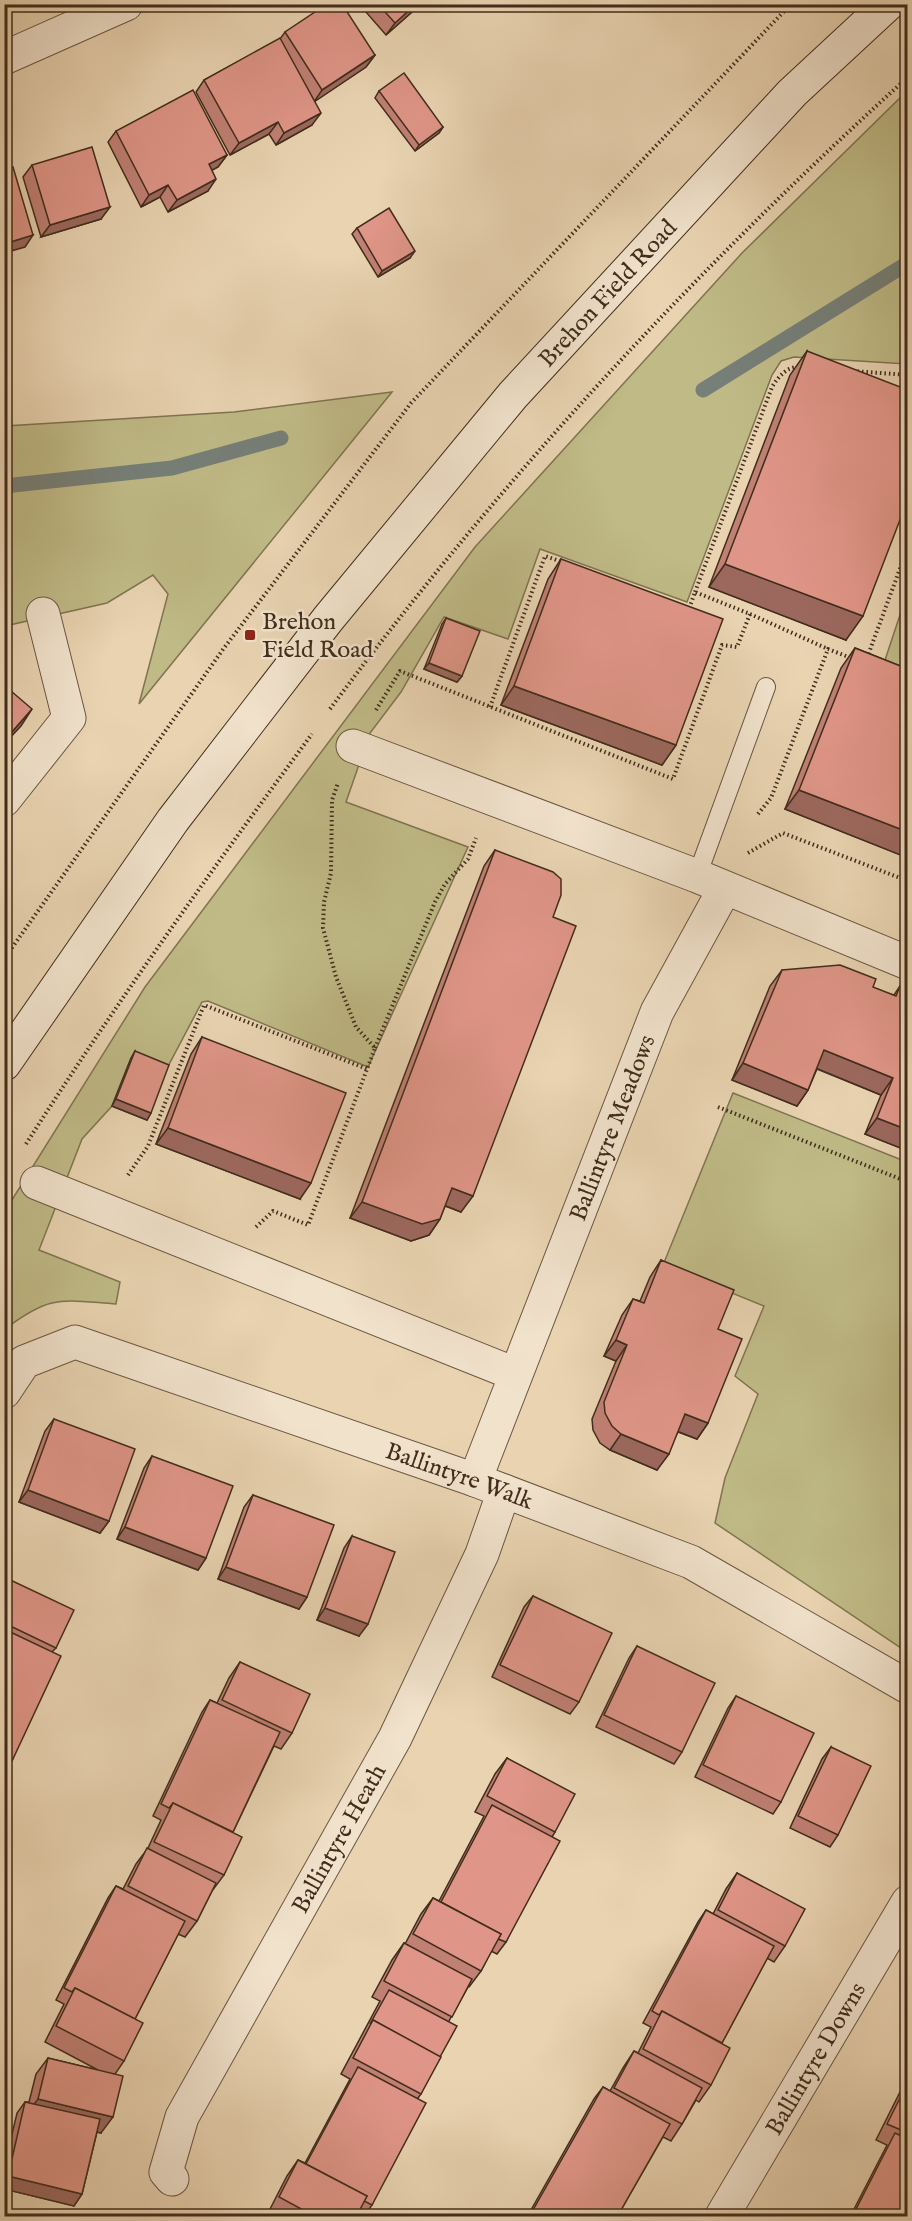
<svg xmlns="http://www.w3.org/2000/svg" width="912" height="2221" viewBox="0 0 912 2221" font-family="'IM FELL English',serif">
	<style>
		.green { fill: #bfba86; stroke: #807451; stroke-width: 1.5 }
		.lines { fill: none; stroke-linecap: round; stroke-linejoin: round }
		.stream { stroke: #767f78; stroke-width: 15 }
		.lane-casing { stroke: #6b5641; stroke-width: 20 }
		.street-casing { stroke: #6b5641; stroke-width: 35 }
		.secondary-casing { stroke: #412d1c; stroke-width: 35 }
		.path { stroke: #412d1c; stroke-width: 4; stroke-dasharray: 1.5 3; stroke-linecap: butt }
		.lane { stroke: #f1e2cc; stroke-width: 18 }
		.street { stroke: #f1e2cc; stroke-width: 33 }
		.secondary { stroke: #f1e2cc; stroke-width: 33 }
		.wall { fill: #c08074; stroke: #412d1c; stroke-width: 1.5 }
		.shaded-wall { fill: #9c685e; stroke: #412d1c; stroke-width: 1.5 }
		.building { fill: #df9587; stroke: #412d1c; stroke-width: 1.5 }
		.poi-dot { fill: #8f2418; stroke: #f1e2cc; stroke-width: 2 }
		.labels { text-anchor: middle; stroke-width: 5; stroke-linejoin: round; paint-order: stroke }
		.street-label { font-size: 24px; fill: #412d1c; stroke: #f1e2cc }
		.poi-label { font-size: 24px; fill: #412d1c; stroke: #f1e2cc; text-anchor: start }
	</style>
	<rect width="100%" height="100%" fill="#e9d3b1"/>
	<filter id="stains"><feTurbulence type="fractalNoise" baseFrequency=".00333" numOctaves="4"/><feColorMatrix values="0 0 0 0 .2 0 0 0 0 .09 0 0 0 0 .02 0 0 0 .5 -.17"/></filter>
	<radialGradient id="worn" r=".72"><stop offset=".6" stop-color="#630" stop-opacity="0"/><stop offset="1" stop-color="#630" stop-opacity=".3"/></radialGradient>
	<g class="green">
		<path d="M907,91V364L794,357L781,361L772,375L687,602L540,549L508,639L444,617L401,692L370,733L346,802L468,847L368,1067L208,1001L202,1002L165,1072L131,1058L112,1106L82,1139L39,1250L120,1282L116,1304C61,1300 51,1294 5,1329V1211L145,987L475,547L742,253Z"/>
		<path d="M392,392L139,704L168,594L153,575L107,603L5,626V426L234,412Z"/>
		<path d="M907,594V672L884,663Z"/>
		<path d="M733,1093L907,1162V1652L715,1523L725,1478L758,1394L735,1376L764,1306L663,1265Z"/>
	</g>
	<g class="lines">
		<g class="stream">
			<path d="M703,390L908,263"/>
			<path d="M4,486L172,468L281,438"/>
		</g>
		<g class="lane-casing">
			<path id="lane" d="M697,876L766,687"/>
		</g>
		<g class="street-casing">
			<g id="street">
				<path d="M4,58L126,4"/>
				<path d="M353,746L697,876L908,963"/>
				<path d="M4,800L69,718L43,614"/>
				<path d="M37,1183L515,1374"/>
				<path id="s1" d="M4,1392L24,1362L75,1342L475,1480L691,1562L908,1687"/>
				<path id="s2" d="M475,1480L657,1012L725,888"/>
				<path id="s3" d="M172,2179L166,2172L182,2117L395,1738L482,1554L504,1491"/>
				<path id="s4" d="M722,2216L908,1902"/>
			</g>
		</g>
		<g class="secondary-casing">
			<g id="secondary">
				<path id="s5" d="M4,1064L173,820L328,619L513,395L792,93L888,4"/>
			</g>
		</g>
		<g class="path">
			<path d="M853,371L908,375"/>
			<path d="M695,592L772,387C779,376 787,366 801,367"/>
			<path d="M750,614L828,649"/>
			<path d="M867,658L908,547"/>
			<path d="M490,707L545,556L562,562"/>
			<path d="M330,709C500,480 697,268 908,77"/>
			<path d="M376,710L400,671L673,779L722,645L737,647L750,614L695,592L689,609"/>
			<path d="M758,814L771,798L828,649L851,658"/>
			<path d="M748,853L783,833L908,881"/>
			<path d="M4,959L224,648L411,403L791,4"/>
			<path d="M375,1048L435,902L445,884L468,859L476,838"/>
			<path d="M718,1107L908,1182"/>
			<path d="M26,1144C116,1003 213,868 312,734"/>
			<path d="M128,1175L148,1146L204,1005L367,1069"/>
			<path d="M256,1227L273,1211L308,1225L375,1048L356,1027L336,977L323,928L324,902L331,873L332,800L338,783"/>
		</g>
		<use href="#lane" class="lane"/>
		<use href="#street" class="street"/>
		<use href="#secondary" class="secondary"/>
	</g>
	<g class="wall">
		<path d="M359,4H421L386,35Z"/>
		<path d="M285,32L375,55L366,67L315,101L312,125L276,145L269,134L230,155L196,92L204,80L280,39Z"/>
		<path d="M379,91L443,127L439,133L415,151L375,98Z"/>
		<path d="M116,131L227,155L218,167L212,170L208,191L168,212L160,197L141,207L108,142Z"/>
		<path d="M32,165L101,219L41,237L23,177Z"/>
		<path d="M357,228L410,258L378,277L352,234Z"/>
		<path d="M807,351L846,640L709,587L790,375Z"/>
		<path d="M561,559L676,745L662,765L501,705L548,579Z"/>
		<path d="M446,618L462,676L457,682L424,669L442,624Z"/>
		<path d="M855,648L908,669V858L785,809L841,668Z"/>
		<path d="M495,850L553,917L461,1212L445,1206L440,1219L429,1235L411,1241L350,1218L484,866Z"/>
		<path d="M782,970L894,995L900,986L908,989V1151L865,1134L881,1095L817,1069L808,1090L797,1106L732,1080L770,986Z"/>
		<path d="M202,1037L300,1199L156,1144L191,1054Z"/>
		<path d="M135,1051L151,1113L147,1120L112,1106L131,1058Z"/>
		<path d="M661,1260L718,1329L708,1423L697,1439L678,1432L657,1470L610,1450L600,1443L593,1430L592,1419L616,1361L604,1356L622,1315L633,1299L640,1301L650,1277Z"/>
		<path d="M54,1419L109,1521L100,1533L19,1502L45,1431Z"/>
		<path d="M152,1456L206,1558L198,1570L117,1539L144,1468Z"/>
		<path d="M253,1495L307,1597L299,1609L218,1579L244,1507Z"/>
		<path d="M352,1536L359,1636L317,1620L344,1548Z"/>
		<path d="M4,1577L56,1648L52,1652L12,1761L4,1772Z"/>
		<path d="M533,1596L579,1702L570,1714L492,1677L524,1607Z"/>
		<path d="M637,1646L682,1752L674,1764L596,1727L629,1658Z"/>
		<path d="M240,1662L292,1733L281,1749L274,1746L233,1832L224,1875L212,1891L197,1921L185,1937L178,1934L135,2019L124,2061L115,2074L101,2133L97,2132L82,2194L74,2206L4,2189V2168L17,2113L25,2102H29L36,2074L48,2058L98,2070L45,2042L64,2004L56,2000L108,1898L116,1886L123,1889L136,1864L148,1848L161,1820L153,1816L202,1712L210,1700L217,1703L229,1678Z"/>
		<path d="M736,1696L781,1802L773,1814L695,1777L728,1708Z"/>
		<path d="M831,1747L838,1835L830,1847L790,1828L822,1759Z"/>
		<path d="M507,1758L555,1832L552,1837L506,1942L497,1954L491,1951L481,1971L469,1987H468L449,2021L421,2094L418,2098L372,2205L364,2217L357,2214L356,2217H274L268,2213L287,2176L298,2160L305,2163L350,2079L341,2074L380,2001L372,1997L392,1960L404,1943L405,1944L421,1914L433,1898L439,1901L484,1816L475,1812L495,1774Z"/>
		<path d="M737,1873L785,1946L774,1962L767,1958L722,2043L711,2085L699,2102L696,2100L682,2124L671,2141L663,2137L617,2217H527L594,2099L603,2087L610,2091L623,2068L634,2051L638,2053L651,2027L643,2023L698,1922L706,1910L713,1914L726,1889Z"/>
		<path d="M908,2076V2217H850L887,2145L876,2140Z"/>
	</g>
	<g class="shaded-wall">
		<path d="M416,4H421L386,35L395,23Z"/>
		<path d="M375,55L366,67L314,102L322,90Z"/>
		<path d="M321,113L312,125L276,145L284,133Z"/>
		<path d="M278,122L269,134L230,155L239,143Z"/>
		<path d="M443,127L439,133L415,151L419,145Z"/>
		<path d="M227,155L218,167L201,176L209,164Z"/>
		<path d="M216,179L208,191L168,212L177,200Z"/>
		<path d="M168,185L160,197L141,207L149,195Z"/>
		<path d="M110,207L101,219L41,237L50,225Z"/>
		<path d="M33,235L25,247L4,253V244Z"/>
		<path d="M415,251L410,258L378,277L382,271Z"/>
		<path d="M725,564L863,616L846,640L709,587Z"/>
		<path d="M429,663L462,676L457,682L424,669Z"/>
		<path d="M514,686L676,745L662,765L501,705Z"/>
		<path d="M32,709L21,726L4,744V741Z"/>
		<path d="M799,790L908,832V858L785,809Z"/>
		<path d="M824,1050L893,1078L881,1095L813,1067Z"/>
		<path d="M743,1063L808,1090L797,1106L732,1080Z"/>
		<path d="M116,1099L151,1113L147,1120L112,1106Z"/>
		<path d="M877,1118L908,1130V1151L865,1134Z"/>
		<path d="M168,1128L311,1183L300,1199L156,1144Z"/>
		<path d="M452,1188L473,1196L461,1212L441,1204Z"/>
		<path d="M362,1202L440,1219L429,1235L411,1241L350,1218Z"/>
		<path d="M616,1340L627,1345L616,1361L604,1356Z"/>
		<path d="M685,1414L708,1423L697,1439L674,1430Z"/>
		<path d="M621,1434L669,1454L657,1470L610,1450Z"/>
		<path d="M28,1490L109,1521L100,1533L19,1502Z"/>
		<path d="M125,1527L206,1558L198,1570L117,1539Z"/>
		<path d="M226,1567L307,1597L299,1609L218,1579Z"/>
		<path d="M325,1608L368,1624L359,1636L317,1620Z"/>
		<path d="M38,2099L113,2117L101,2133L26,2115Z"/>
		<path d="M8,2176L82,2194L74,2206L4,2189V2181Z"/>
	</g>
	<g class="building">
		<path d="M327,4H342L375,55L322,90L285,32Z"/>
		<path d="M378,4H416L395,23Z"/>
		<path d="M280,38L321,113L284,133L278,122L239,143L204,80Z"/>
		<path d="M404,73L443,127L419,145L379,91Z"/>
		<path d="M193,90L227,155L209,164L216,179L177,200L168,185L149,195L116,131Z"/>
		<path d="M92,147L110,207L50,225L32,165Z"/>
		<path d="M13,167L33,235L4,244V170Z"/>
		<path d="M389,208L415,251L382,271L357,228Z"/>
		<path d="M807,351L908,390V499L863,616L725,564Z"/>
		<path d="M561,559L723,619L676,745L514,686Z"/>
		<path d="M446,618L480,631L462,676L429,663Z"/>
		<path d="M855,648L908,669V832L799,790Z"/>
		<path d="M4,685L32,709L4,741Z"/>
		<path d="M495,850L553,872L561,879V895L553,917L576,926L473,1196L452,1188L440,1219L422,1224L362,1202Z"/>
		<path d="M840,965L876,979L873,987L896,996L900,986L908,989V1130L877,1118L893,1078L824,1050L808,1090L743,1063L782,970Z"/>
		<path d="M202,1037L346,1093L311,1183L168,1128Z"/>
		<path d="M135,1051L169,1065L151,1113L116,1099Z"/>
		<path d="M661,1260L734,1290L718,1329L742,1339L708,1423L685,1414L669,1454L621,1434L612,1426L605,1413L604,1402L627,1345L616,1340L633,1299L644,1303Z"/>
		<path d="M54,1419L135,1449L109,1521L28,1490Z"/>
		<path d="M152,1456L233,1486L206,1558L125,1527Z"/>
		<path d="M253,1495L334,1525L307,1597L226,1567Z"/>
		<path d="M352,1536L395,1552L368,1624L325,1608Z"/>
		<path d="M4,1577L74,1610L56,1648L4,1623Z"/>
		<path d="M533,1596L612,1633L579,1702L500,1665Z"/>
		<path d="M4,1629L61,1656L12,1761L4,1757L6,1753L4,1752Z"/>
		<path d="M637,1646L715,1683L682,1752L604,1715Z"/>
		<path d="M240,1662L310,1694L292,1733L222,1700Z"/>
		<path d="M736,1696L814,1733L781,1802L703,1765Z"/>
		<path d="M210,1700L280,1732L233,1832L173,1803L169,1808L161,1804Z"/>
		<path d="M831,1747L871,1766L838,1835L798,1816Z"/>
		<path d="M507,1758L575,1794L555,1832L487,1796Z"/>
		<path d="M173,1803L242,1837L224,1875L154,1842Z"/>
		<path d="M492,1805L560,1841L506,1942L498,1939L501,1934L441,1902Z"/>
		<path d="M147,1848L216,1883L197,1921L128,1886Z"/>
		<path d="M737,1873L805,1909L785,1946L718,1910Z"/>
		<path d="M116,1886L185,1921L135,2019L75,1988L72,1992L64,1988Z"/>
		<path d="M433,1898L501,1934L481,1971L413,1934Z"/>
		<path d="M706,1910L774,1946L722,2043L662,2011L659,2015L652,2011Z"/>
		<path d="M404,1943L472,1979L452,2017L384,1981Z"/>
		<path d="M75,1988L143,2023L124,2061L56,2026Z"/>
		<path d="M389,1990L457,2026L440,2057L373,2020L370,2024Z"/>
		<path d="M662,2011L730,2048L711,2085L643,2049Z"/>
		<path d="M373,2020L441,2057L421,2094L353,2058Z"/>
		<path d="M634,2051L702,2088L682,2124L614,2088Z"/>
		<path d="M48,2058L123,2076L113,2117L38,2099Z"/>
		<path d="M358,2067L426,2103L372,2205L364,2201L367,2196L306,2164Z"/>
		<path d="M908,2082V2133L887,2124Z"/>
		<path d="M603,2087L670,2124L617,2217H529Z"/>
		<path d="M25,2102L100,2119L82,2194L8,2176Z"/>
		<path d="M895,2133L908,2139V2217H852Z"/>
		<path d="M298,2160L367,2196L356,2217H316L279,2197Z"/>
	</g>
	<rect class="poi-dot" x="244" y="629" width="12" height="12" rx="3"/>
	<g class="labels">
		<g class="street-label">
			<text dy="8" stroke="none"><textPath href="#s5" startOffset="980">Brehon Field Road</textPath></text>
			<text dy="8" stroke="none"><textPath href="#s2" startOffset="378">Ballintyre Meadows</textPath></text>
			<text dy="8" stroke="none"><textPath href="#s1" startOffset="498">Ballintyre Walk</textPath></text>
			<text dy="8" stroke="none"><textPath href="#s3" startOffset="386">Ballintyre Heath</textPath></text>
			<text dy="8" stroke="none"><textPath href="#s4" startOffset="183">Ballintyre Downs</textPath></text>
		</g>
		<g class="poi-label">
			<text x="262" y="629">Brehon<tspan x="262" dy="28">Field Road</tspan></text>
		</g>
	</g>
	<rect width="912" height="2221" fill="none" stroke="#e9d3b1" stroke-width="24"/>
	<rect x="6" y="6" width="900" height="2209" fill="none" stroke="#412d1c" stroke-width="3"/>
	<rect x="12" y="12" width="888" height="2197" fill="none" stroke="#412d1c" stroke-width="1.5"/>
	<rect width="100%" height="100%" filter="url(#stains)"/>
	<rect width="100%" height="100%" fill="url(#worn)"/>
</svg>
